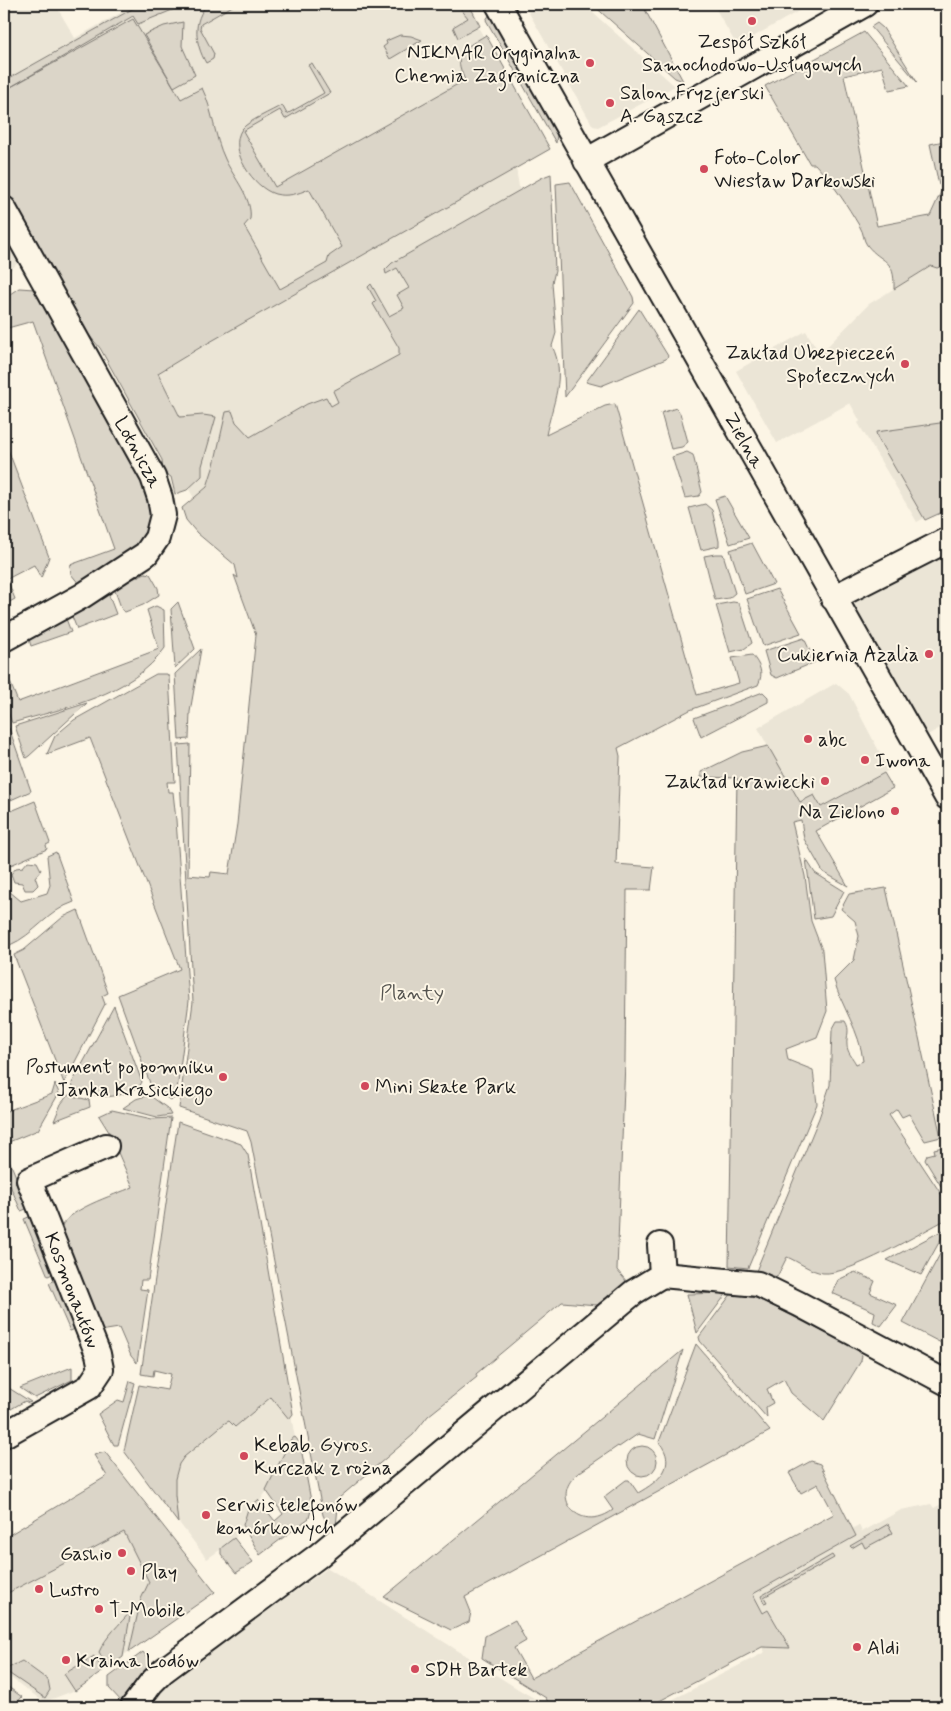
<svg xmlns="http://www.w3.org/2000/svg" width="951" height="1711" viewBox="0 0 951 1711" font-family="Mynerve,sans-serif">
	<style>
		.built { fill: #ebe5d6 }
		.green { fill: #dbd5c8; stroke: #7c7872 }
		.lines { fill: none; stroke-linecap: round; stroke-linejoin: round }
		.street-casing { stroke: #1c1c1c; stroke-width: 28 }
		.street { stroke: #fcf5e5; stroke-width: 24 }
		.poi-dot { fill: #d1495b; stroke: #fcf5e5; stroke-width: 2 }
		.labels { text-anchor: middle; stroke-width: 4; stroke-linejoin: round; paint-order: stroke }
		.poi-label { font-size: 20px; fill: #1c1c1c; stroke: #fcf5e5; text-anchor: start }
		.street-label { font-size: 20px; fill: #1c1c1c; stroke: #fcf5e5 }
		.park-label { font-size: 20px; fill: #555450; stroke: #fcf5e5 }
	</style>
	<rect width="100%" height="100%" fill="#fcf5e5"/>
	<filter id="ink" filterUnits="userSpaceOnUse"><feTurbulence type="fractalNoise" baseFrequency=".02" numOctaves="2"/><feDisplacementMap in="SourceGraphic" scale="10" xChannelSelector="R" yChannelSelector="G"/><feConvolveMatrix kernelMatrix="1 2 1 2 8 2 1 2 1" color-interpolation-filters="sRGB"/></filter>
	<g filter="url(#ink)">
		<g class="built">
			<path d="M4,4H55L75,38L137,4H465L545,145L515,162L553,397L209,525L129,382L4,172Z"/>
			<path d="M524,4H583L675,86L598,127L593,126Z"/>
			<path d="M713,4H811L737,46Z"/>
			<path d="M4,219L25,256L4,276Z"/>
			<path d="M947,256V505L917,522L858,423L860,421L850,403L777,443L736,371L806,331L820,354L869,304Z"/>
			<path d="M947,544V724L917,741L837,599Z"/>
			<path d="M836,683L849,694L889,770L805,815L758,728Z"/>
			<path d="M285,1382L295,1438L276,1477L234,1540L207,1559L167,1507L173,1462L228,1415Z"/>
			<path d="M947,1501V1707H658L765,1652L762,1647L789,1648L768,1610L763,1613L753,1594L856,1536L853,1529L855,1527L859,1525L862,1532L901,1510L931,1504L934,1508Z"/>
			<path d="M126,1526L152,1578L131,1650L73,1691L44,1702L4,1673V1591Z"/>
			<path d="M328,1568L518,1689L548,1706L555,1707H131Z"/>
		</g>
		<g class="green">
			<path d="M141,4H187L138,24L133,16L9,88L133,19L181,99L202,88C213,110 214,136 225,159C233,177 253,198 250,219L244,226L280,289L327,263L329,256L342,247L309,189C298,194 287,197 275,194C254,188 227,150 242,129C248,121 272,111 282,105L287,114L324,93L308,65L312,63L330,93L285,119L280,110L243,131L275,187L465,80C452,52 462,50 486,35L550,149L201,347L158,373L180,417L203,415L216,417L202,466V476L187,490L175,494L171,477L163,472L162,460L100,348L88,334H81L4,195V81Z"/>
			<path d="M208,4H236L201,24L200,28L214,54L213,59L206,63C195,44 192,20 208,4Z"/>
			<path d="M461,4H469L480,26L458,38L453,27L468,18L460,8Z"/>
			<path d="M592,4H642L683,81L675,78Z"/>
			<path d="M490,14L557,134L556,143L486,20Z"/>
			<path d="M183,22L182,46L195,75L174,87L144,35L164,26Z"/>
			<path d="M877,23L883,28L917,82L871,27Z"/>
			<path d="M864,32L909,86L889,90L882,67L844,76L877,226L930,216L941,192L947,193V264L937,268L931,266L894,289C895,257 882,264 867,245C863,240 864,233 860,227C847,205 833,183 815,164H810L765,86Z"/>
			<path d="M400,35L411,36L422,40L390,59L383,47L387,44L386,41Z"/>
			<path d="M944,141L947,148V186L939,185L930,144Z"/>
			<path d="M551,174L555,271L552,283L556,333L552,346C567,375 552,405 546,435L605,406L615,404L697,695L739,683L732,658L752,655C760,665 764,673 758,685L690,710L618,748L620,756L616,864L654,867L651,890H627L625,1061L617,1270L627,1282L597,1305L562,1302L476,1374L477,1377L428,1416L413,1435L339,1498L336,1526L331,1531L323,1515L251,1142L247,1131L179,1108L193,1002L178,745L190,744L188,875L210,877L211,872L229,874L237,824L256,635L234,575L238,578L235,565L197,533L186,520L182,508L207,487L214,465L226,412L232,411L236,422L250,437L307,404L326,397L331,406L338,402L333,391L399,355V348L373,304L376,301L368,287L371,284L389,316L404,308L397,295L409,288L397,268L386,274L385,270L392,263L543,177Z"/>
			<path d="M570,182L633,297L634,303L565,397L556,184Z"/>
			<path d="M19,288L34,289L39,294L153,500L146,540L79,584L71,574L70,565L114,549L33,321L4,329V298Z"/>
			<path d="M639,309L668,356L666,359L601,386L586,382Z"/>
			<path d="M676,408L680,413L688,442L682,447L671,449L661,413Z"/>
			<path d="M947,422V510L925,520L877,437L876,432Z"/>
			<path d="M4,439L49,557L41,578L34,565L7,579L15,599L4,605Z"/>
			<path d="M687,452L693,455L702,492L699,496L685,498L672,457Z"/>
			<path d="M725,496L749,538L730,544L715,499Z"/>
			<path d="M705,504L712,510L719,541V546L701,550L689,508Z"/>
			<path d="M752,543L774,584L745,594L730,550Z"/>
			<path d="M715,554H723L735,593L729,598L715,600L704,556Z"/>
			<path d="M145,573L150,574L158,588L159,595L143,605L125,612L122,610L114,588Z"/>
			<path d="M777,589L801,633L763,646L747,599Z"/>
			<path d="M108,593L116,614L77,629L71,614Z"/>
			<path d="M178,602L195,649L175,668L171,609Z"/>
			<path d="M733,602L739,603L752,643L744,649L730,652L716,605Z"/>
			<path d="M156,606L164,610L165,648C132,695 64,708 12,723L4,701V667L18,702L159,649L147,610Z"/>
			<path d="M65,616L71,632L31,646L28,636Z"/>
			<path d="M804,638L815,662L777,678L771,675L764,651Z"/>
			<path d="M201,649L190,712L189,739L179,740L175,674Z"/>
			<path d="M156,674H167L169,677L175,782H167L168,792H173L176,820L189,1001L177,1090L175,1098L170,1100L151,1086L118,995L180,969L90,738L47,754L55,736L74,720Z"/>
			<path d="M763,692L768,697V702L701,737L694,718Z"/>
			<path d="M87,703L29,756L26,758L15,726Z"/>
			<path d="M9,728L31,791L4,803V730Z"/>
			<path d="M768,746L800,802L814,795L821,807L884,773L893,788L816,831L848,886L823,872L804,839L801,820L792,822L805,876L811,921L822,950L827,1011L817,1037L786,1049L788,1060L813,1070L817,1104L748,1268L729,1266L737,778L701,777V772L742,752Z"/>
			<path d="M35,801L50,843L46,845L47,849L4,868V814Z"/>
			<path d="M56,852L74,902C49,910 34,935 10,945L4,928V887L21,901L47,893L50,885L47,856Z"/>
			<path d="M806,859L815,873L844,891L831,916L814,919Z"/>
			<path d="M28,861L37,862L41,870L35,877L38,885L33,890H25L22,883L14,882L11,874L16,868L23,867Z"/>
			<path d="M886,888L941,1137L925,1141L909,1114L902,1117L897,1109L889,1115L947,1203V1219C922,1232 848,1276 823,1273C812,1272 797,1261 787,1257L777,1277L756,1271L819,1118L830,1085L832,1030L837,1021H845C851,1031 846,1035 847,1045C847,1052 853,1058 856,1064L863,1061C860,1031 842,1008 834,980L854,960L859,936L855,921L841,909L849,894Z"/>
			<path d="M78,910L108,993L102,996L105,1004L64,1083L14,955L24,950L63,917Z"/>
			<path d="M114,1006L142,1082L139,1087C113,1101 99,1098 73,1087L72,1083Z"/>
			<path d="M55,1084L59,1093L38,1130L4,1144V1112L52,1094Z"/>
			<path d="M68,1095L89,1100L90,1107L54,1121L61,1104Z"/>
			<path d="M149,1095L167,1108L171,1115L157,1117L123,1108L136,1099Z"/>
			<path d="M112,1110L152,1119L171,1118L148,1280H141L140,1289L148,1290L137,1363L131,1356L119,1328L100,1331L60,1231C63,1210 115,1195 133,1187L109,1132L99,1116Z"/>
			<path d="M178,1122L241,1144L248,1155L293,1414L289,1419L271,1397L235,1427L229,1421L225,1423L184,1457L179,1464L175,1479V1495L178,1523L124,1451L139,1385L167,1390L171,1374L154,1370L153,1376L141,1374Z"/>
			<path d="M943,1147L947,1165V1196L925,1160L927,1155L935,1153L934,1149Z"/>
			<path d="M7,1155L29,1208L21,1211L4,1171V1156Z"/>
			<path d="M31,1216L55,1273L48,1276L24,1219Z"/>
			<path d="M947,1228L921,1275L887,1260Z"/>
			<path d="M947,1241V1346L903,1323Z"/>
			<path d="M855,1272L875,1281L870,1293L897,1305L881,1326L873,1322L875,1312L832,1293L838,1280Z"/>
			<path d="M58,1279L78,1328L70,1331L49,1283Z"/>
			<path d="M727,1293L697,1333L687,1294Z"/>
			<path d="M732,1293L759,1299L855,1348L862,1355L861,1361L824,1421L791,1393L784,1379L767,1389L773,1403L766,1407L767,1418L700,1341L699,1337Z"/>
			<path d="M696,1344L770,1431L465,1597L471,1612L469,1622L451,1630L384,1597L683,1350L655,1439L638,1434L619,1447L618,1446L577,1474C549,1498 580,1534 613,1510L604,1497L605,1496L626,1480H629L638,1493C659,1481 678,1466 659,1442Z"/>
			<path d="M72,1367V1380L35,1398L20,1388Z"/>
			<path d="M130,1381L135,1383L118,1445H114L98,1414L118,1400L124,1402Z"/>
			<path d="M4,1385L31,1402L28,1403L25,1401L4,1413Z"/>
			<path d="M295,1437L300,1443L312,1506L309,1518L260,1555L243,1525L248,1509L258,1500L275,1521L283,1514L266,1490L291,1439Z"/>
			<circle cx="642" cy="1461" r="15"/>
			<path d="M105,1452L215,1592L129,1652L141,1599L149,1582L124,1532L4,1595V1538L107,1476L94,1455Z"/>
			<path d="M811,1461L820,1464L856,1536L753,1594L763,1613L768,1610L790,1648L762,1647L648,1707H564L549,1705L546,1698L482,1658L485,1636L515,1620L526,1641L514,1648L531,1678L834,1514L818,1484L801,1493L789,1473Z"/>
			<path d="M888,1524L893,1533L865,1548L862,1542L852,1548L850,1546Z"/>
			<path d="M234,1538L253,1562L236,1573L221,1554V1548Z"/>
			<path d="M832,1555L834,1558L764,1597L767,1602L764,1603L761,1596Z"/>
			<path d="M131,1611L123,1657L111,1666L106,1664L99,1652C106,1636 120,1624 131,1611Z"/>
			<path d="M143,1652L153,1666L136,1682L122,1702L109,1688V1677Z"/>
			<path d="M94,1656L102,1668V1672L75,1691L64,1674Z"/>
			<path d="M22,1661L48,1680L50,1690L45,1698L4,1670Z"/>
			<path d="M4,1684L22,1697L13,1707L4,1700Z"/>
		</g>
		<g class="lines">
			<g class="street-casing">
				<g id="street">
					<path id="s1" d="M498,4L947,797"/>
					<path d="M586,161L865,4"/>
					<path id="s2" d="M4,209L153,477L160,498L163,515L157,538L146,554L82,596L4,639"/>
					<path d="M833,598L947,540"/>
					<path d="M662,1275L758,1284L799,1304L947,1383"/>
					<path d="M4,1435L89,1387L101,1369L98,1354L29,1180L106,1146"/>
					<path d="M133,1707L151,1683L163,1671L318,1556L634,1292L662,1275L660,1245"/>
				</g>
			</g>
			<use href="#street" class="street"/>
		</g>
	</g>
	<g class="poi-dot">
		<circle cx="752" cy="21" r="5"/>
		<circle cx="590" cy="63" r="5"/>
		<circle cx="610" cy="103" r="5"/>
		<circle cx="704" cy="169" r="5"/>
		<circle cx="905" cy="364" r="5"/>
		<circle cx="929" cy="654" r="5"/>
		<circle cx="808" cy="739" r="5"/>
		<circle cx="865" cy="760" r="5"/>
		<circle cx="825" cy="781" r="5"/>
		<circle cx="895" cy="811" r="5"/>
		<circle cx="223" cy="1077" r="5"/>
		<circle cx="365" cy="1086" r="5"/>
		<circle cx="244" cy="1456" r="5"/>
		<circle cx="206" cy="1515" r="5"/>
		<circle cx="122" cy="1553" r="5"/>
		<circle cx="131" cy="1571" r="5"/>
		<circle cx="39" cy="1589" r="5"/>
		<circle cx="99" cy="1609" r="5"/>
		<circle cx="857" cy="1647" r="5"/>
		<circle cx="66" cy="1660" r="5"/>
		<circle cx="415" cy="1669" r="5"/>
	</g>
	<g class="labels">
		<g class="poi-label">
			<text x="752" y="48" text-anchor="middle">Zespół Szkół<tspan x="752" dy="23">Samochodowo-Usługowych</tspan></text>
			<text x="580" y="59" text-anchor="end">NIKMAR Oryginalna<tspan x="580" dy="23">Chemia Zagraniczna</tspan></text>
			<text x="620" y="99">Salon Fryzjerski<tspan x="620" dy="23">A. Gąszcz</tspan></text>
			<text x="714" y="164">Foto-Color<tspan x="714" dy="23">Wiesław Darkowski</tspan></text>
			<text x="895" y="359" text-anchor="end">Zakład Ubezpieczeń<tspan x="895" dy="23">Społecznych</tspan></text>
			<text x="919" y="661" text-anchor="end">Cukiernia Azalia</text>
			<text x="818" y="746">abc</text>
			<text x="875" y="767">Iwona</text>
			<text x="815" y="788" text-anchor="end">Zakład krawiecki</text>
			<text x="885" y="818" text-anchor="end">Na Zielono</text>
			<text x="213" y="1073" text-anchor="end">Postument po pomniku<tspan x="213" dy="23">Janka Krasickiego</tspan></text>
			<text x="375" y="1093">Mini Skate Park</text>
			<text x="254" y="1451">Kebab. Gyros.<tspan x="254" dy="23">Kurczak z rożna</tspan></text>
			<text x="216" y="1511">Serwis telefonów<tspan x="216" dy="23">komórkowych</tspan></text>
			<text x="112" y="1560" text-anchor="end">Gashio</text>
			<text x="141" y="1578">Play</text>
			<text x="49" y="1596">Lustro</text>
			<text x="109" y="1616">T-Mobile</text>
			<text x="867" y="1654">Aldi</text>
			<text x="76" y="1667">Kraina Lodów</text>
			<text x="425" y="1676">SDH Bartek</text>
		</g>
		<g class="street-label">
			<text dy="7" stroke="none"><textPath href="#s1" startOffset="501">Zielna</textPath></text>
			<text dy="7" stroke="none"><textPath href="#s2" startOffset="278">Lotnicza</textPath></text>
			<text transform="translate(73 1290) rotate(69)" y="7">Kosmonautów</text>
		</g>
		<g class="park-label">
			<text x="412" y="999">Planty</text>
		</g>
	</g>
	<rect width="951" height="1711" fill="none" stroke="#fcf5e5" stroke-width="20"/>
	<rect x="10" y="10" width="931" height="1691" fill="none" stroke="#1c1c1c" stroke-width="2" filter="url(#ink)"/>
</svg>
